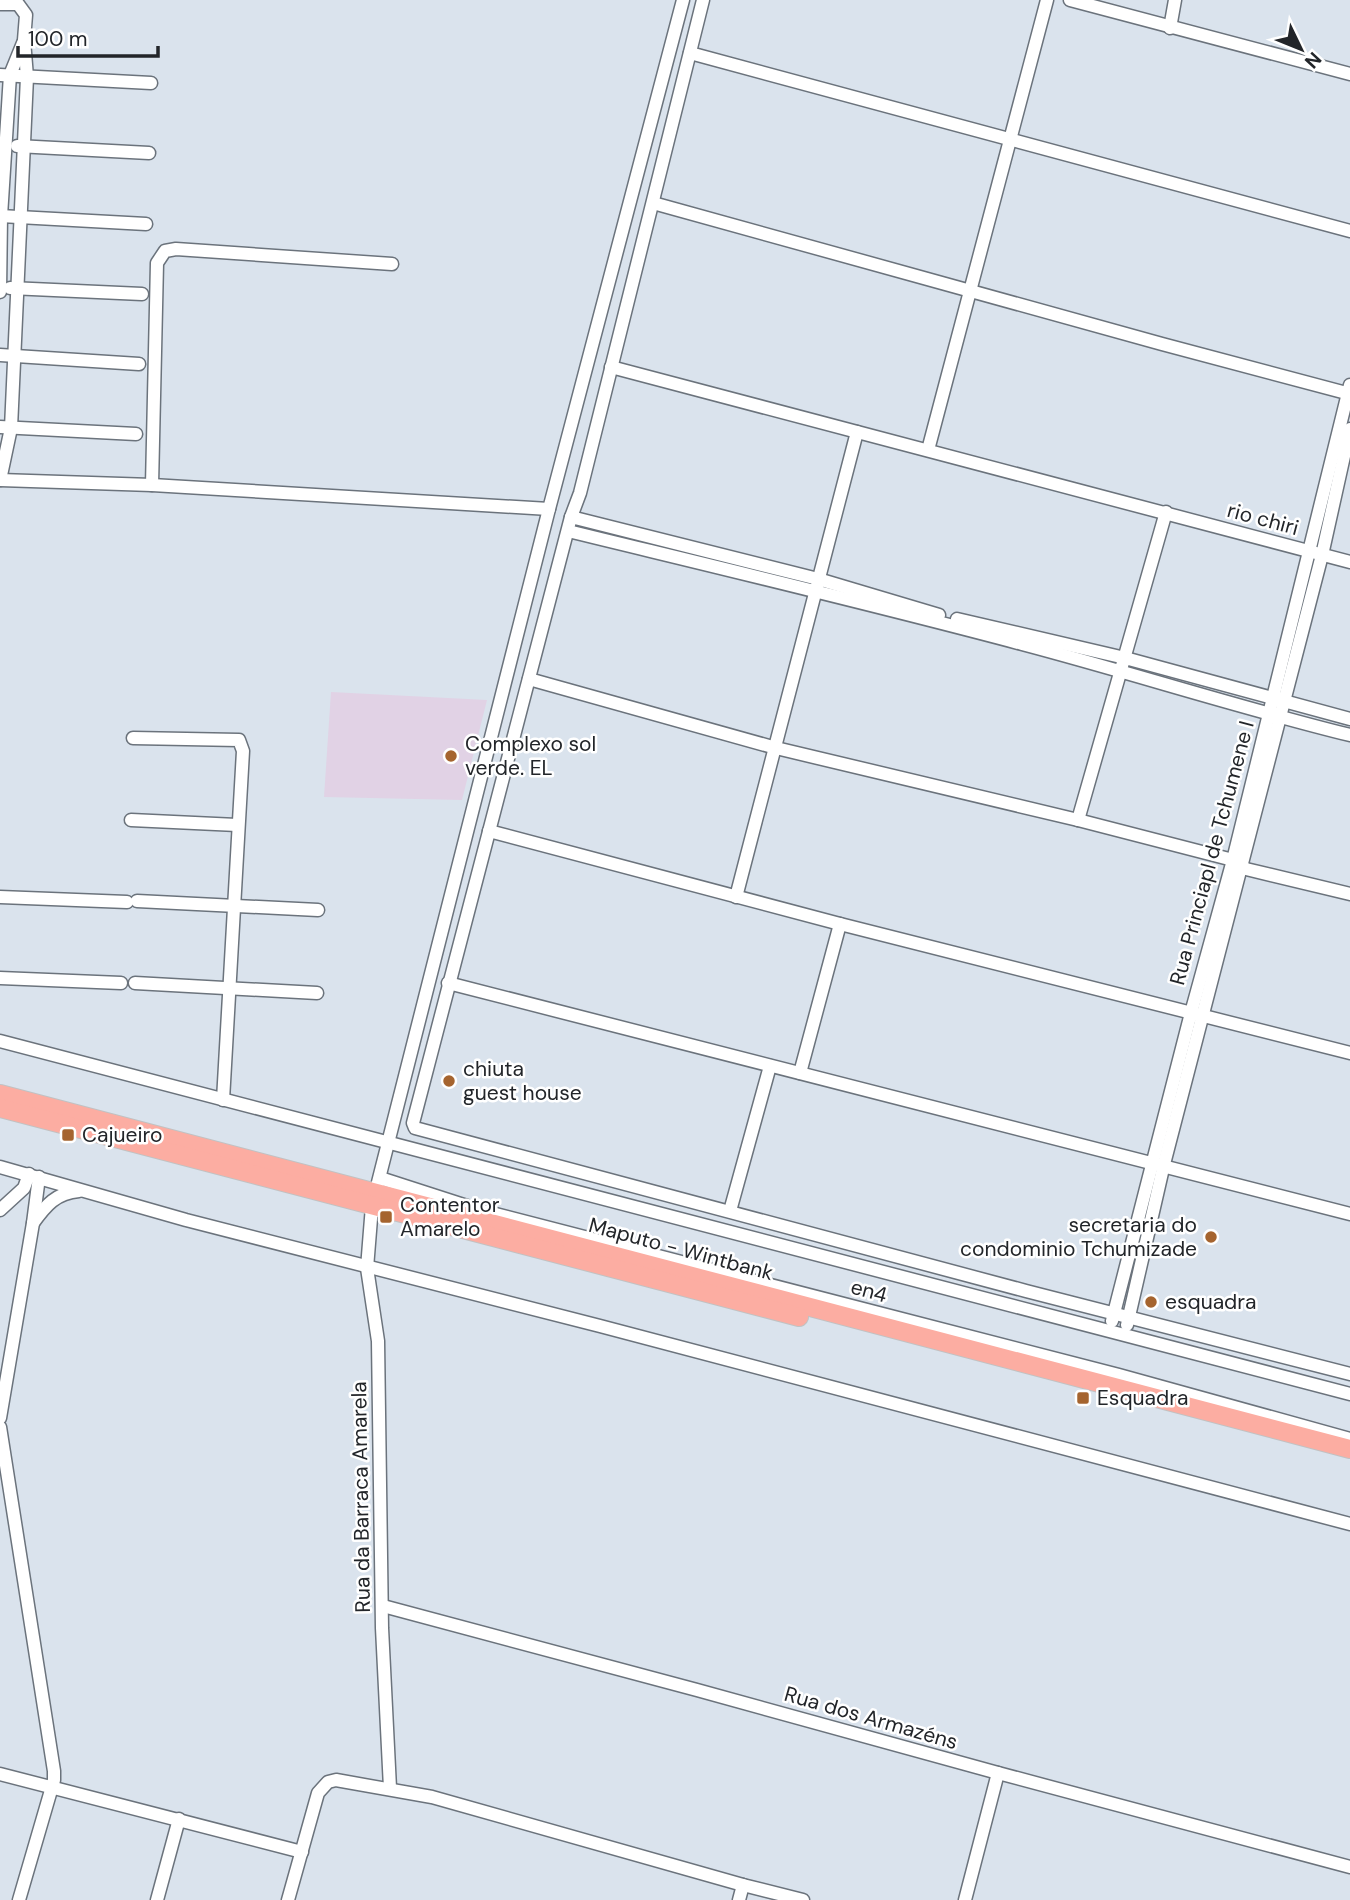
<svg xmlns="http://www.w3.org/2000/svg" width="1350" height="1900" viewBox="0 0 1350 1900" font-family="'DM Sans',sans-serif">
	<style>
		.commercial { fill: #e1d2e5 }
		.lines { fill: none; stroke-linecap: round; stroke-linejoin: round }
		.minor-casing { stroke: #6b737c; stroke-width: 15 }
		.highway-casing { stroke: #c1c2c3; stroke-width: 20 }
		.minor { stroke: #fff; stroke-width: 12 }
		.highway { stroke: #fcada2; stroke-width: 18 }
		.poi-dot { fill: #a5642f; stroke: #fff; stroke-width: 2.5 }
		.labels { text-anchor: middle; stroke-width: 5; stroke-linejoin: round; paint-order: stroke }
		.street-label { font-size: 21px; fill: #222529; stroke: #fff }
		.poi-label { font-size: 21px; fill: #222529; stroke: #fff; text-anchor: start }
	</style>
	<rect width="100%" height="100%" fill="#dae3ed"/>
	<path class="commercial" d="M331,692L487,700L462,800L324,797Z"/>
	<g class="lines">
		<g class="minor-casing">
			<g id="minor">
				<path d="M703,0L580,493L571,517L413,1123L415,1128L1026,1291L1350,1374"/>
				<path d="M1070,0L1350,74"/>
				<path d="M0,4H18L26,15L24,40L27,77L11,428L0,480"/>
				<path d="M1170,28L1175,0"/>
				<path d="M690,53L1350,231"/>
				<path d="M0,75L151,83"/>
				<path d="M17,146L149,153"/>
				<path d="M653,203L1162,344L1350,394"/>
				<path d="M0,216L146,224"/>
				<path d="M10,288L142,294"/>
				<path d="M0,292L1,216L10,75L23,43"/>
				<path d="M0,355L139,364"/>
				<path d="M611,367L1350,562"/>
				<path d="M0,427L136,434"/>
				<path d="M928,450L1047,0"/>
				<path d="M0,480L152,485L549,509"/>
				<path d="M152,485L157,263L165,251L176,249L392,264"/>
				<path d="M571,517L818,579L939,615"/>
				<path d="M568,531C720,568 872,604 1022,644C1132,673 1240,708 1350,735"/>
				<path d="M957,619L1125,658L1350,719"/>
				<path d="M529,679L776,748L1078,820L1233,860L1246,869L1350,894"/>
				<path d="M133,738L239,740L243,751L223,1100"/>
				<path d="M131,820L237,825"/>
				<path d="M1078,820L1166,512"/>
				<path d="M489,831L840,924L1350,1053"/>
				<path d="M0,897L127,902"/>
				<path d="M736,897L857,432"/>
				<path d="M137,901L318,910"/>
				<path d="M0,978L121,983"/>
				<path d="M135,983L317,993"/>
				<path d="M448,983L1350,1214"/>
				<path d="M0,1041L1350,1394"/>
				<path d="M800,1073L840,924"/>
				<path d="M0,1167L186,1220L600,1326L1350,1524"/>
				<path d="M380,1178L476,1209L1119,1375L1350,1439"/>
				<path d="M0,1210L24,1188L29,1174"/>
				<path d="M730,1211L770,1066"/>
				<path d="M33,1223C46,1205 56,1193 79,1191"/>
				<path d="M1112,1321L1191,1013L1233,860L1350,385"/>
				<path d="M1127,1325L1164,1164L1322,555L1350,429"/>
				<path d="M0,1418L33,1223L39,1177"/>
				<path d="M0,1427L54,1771V1780L19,1900"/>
				<path d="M383,1606L697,1690L998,1773L1350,1867"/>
				<path d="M0,1774L302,1852"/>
				<path d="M390,1788L382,1628L378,1341L367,1268L372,1206L549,509L683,0"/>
				<path d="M157,1900L179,1819"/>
				<path d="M288,1900L318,1793L328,1782L336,1780L432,1797L743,1885L803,1900"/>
				<path d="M739,1900L743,1885"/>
				<path d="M965,1900L998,1773"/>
			</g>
		</g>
		<g class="highway-casing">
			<g id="highway">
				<path d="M0,1094L1350,1449"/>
				<path d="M0,1108L799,1317"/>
			</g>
		</g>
		<use href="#minor" class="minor"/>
		<use href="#highway" class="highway"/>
	</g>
	<g class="poi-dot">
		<circle cx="451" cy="756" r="7"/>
		<circle cx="449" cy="1081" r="7"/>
		<rect x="61" y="1128" width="14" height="14" rx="3.5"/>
		<rect x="379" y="1210" width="14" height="14" rx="3.5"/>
		<circle cx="1211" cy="1237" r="7"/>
		<circle cx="1151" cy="1302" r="7"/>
		<rect x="1076" y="1391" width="14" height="14" rx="3.5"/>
	</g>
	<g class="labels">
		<g class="street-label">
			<text transform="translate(1263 519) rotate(15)" y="7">rio chiri</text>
			<text transform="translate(1212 853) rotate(-75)" y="7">Rua Princiapl de Tchumene I</text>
			<text transform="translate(681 1249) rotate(15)" y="7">Maputo - Wintbank</text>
			<text transform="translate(869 1291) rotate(15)" y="7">en4</text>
			<text transform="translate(361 1497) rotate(-91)" y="7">Rua da Barraca Amarela</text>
			<text transform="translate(871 1718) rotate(16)" y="7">Rua dos Armazéns</text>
		</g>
		<g class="poi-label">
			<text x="465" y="751">Complexo sol<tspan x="465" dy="24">verde. EL</tspan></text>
			<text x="463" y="1076">chiuta<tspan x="463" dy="24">guest house</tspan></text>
			<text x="82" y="1142">Cajueiro</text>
			<text x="400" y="1212">Contentor<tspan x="400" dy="24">Amarelo</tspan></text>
			<text x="1197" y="1232" text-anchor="end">secretaria do<tspan x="1197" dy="24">condominio Tchumizade</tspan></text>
			<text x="1165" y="1309">esquadra</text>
			<text x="1097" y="1405">Esquadra</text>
		</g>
	</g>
	<g transform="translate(1301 49) rotate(133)" stroke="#ffffff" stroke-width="5" paint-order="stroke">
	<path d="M0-5L12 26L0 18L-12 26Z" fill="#222529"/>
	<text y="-10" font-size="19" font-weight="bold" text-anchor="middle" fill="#222529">N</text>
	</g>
	<path d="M18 46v10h140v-10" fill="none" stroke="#222529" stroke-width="3.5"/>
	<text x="28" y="46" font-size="21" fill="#222529" stroke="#ffffff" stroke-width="5" paint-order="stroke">100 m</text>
</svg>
